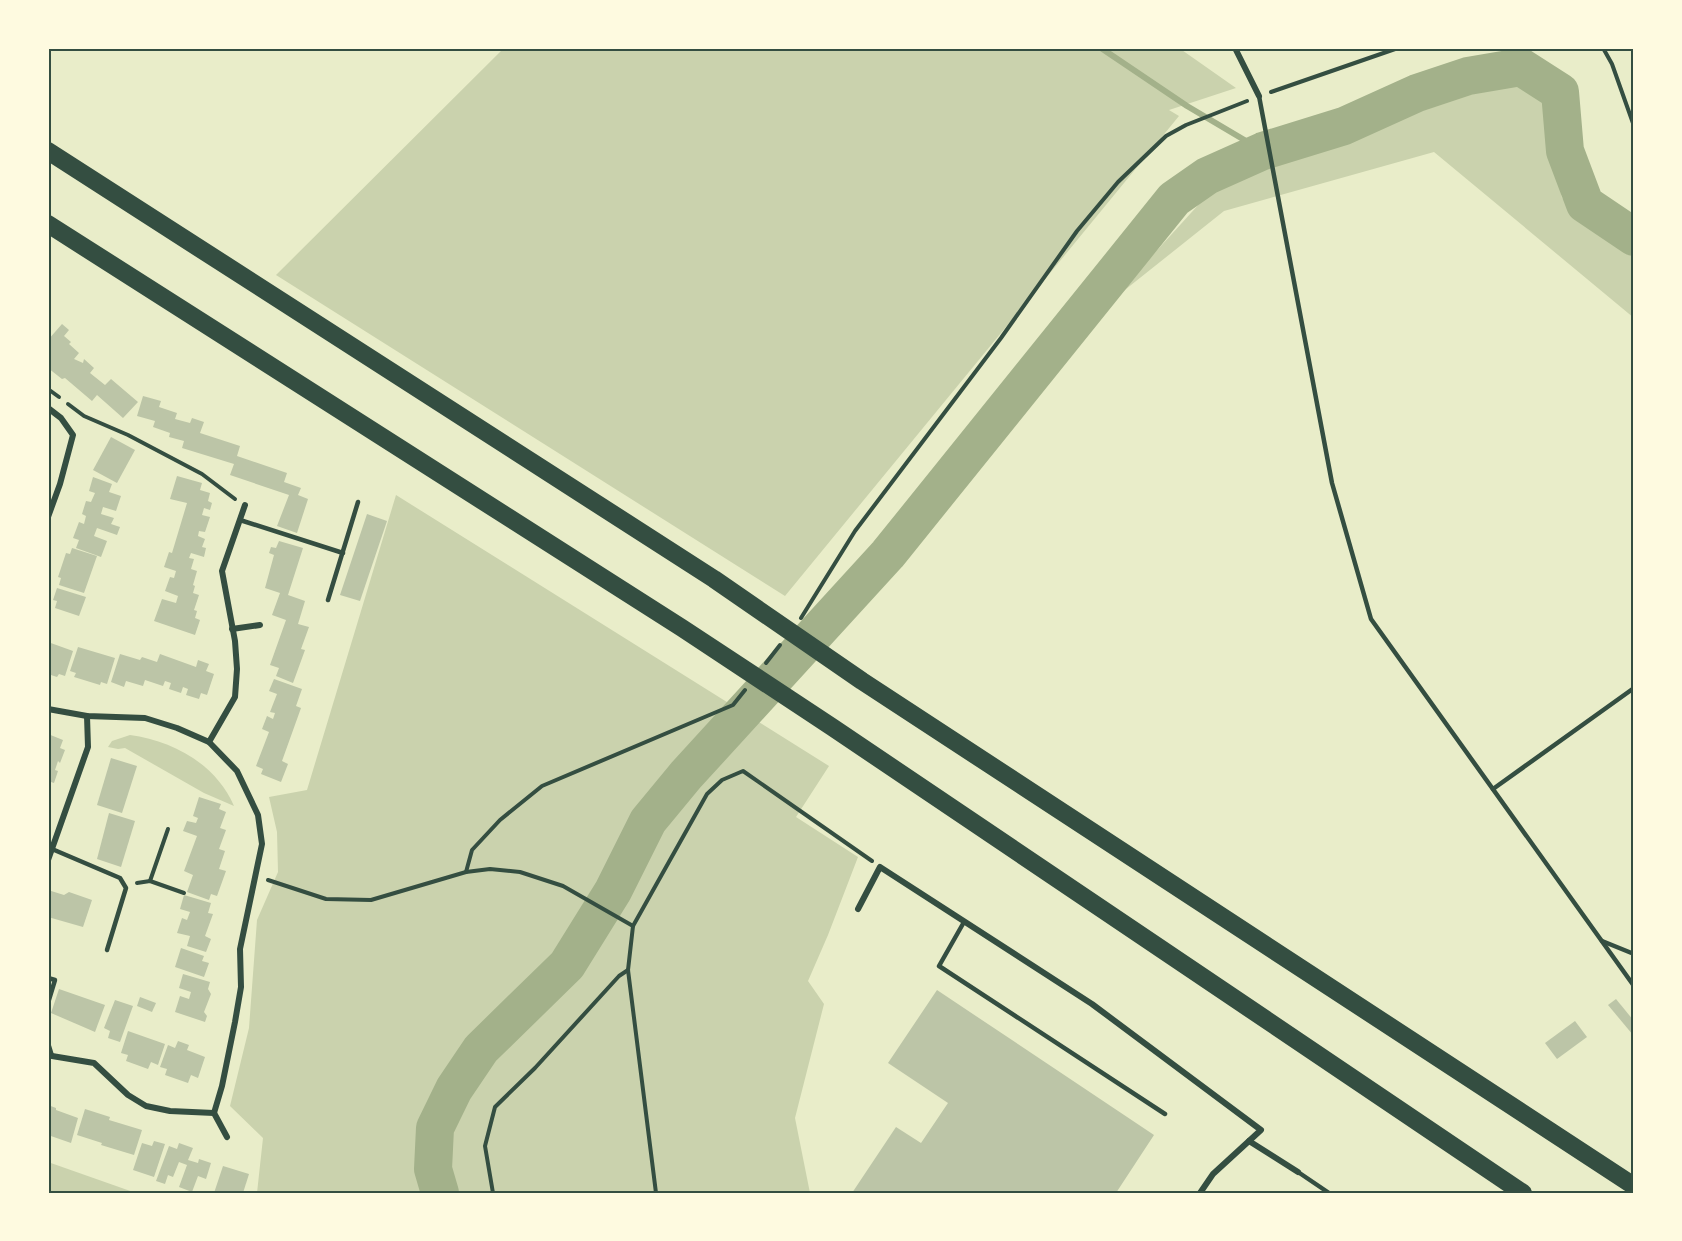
<svg xmlns="http://www.w3.org/2000/svg" width="1682" height="1241" viewBox="0 0 1682 1241" font-family="'Archivo Narrow',sans-serif">
	<style>
		.green { fill: #cad2ad }
		.lines { fill: none; stroke-linecap: round; stroke-linejoin: round }
		.stream { stroke: #a3b18a; stroke-width: 6 }
		.river { stroke: #a3b18a; stroke-width: 38 }
		.building { fill: #bcc5a7 }
		.path { stroke: #344e41; stroke-width: 4 }
		.service { stroke: #344e41; stroke-width: 4.5 }
		.minor { stroke: #344e41; stroke-width: 6 }
		.motorway { stroke: #344e41; stroke-width: 18 }
		.neatline { fill: none; stroke: #344e41; stroke-width: 2 }
	</style>
	<rect width="100%" height="100%" fill="#e9edc9"/>
	<g class="green">
		<path d="M504,48H1179L1236,88L1169,110L1179,116L785,596L276,275Z"/>
		<path d="M1514,79L1543,101L1562,198L1634,243V318L1434,152L1224,211L1111,301L1220,181L1267,161Z"/>
		<path d="M396,495L829,766L796,817L858,857L828,935L808,981L824,1004L795,1118L810,1193H257L263,1138L230,1106L249,1028L257,920L278,872L277,832L269,797L307,790Z"/>
		<path d="M130,735C173,741 216,764 234,806L204,793L125,748L118,749L108,747L112,741Z"/>
		<path d="M48,1162L136,1193H48Z"/>
	</g>
	<g class="lines">
		<path class="stream" d="M1101,48L1187,106L1263,151"/>
		<path class="river" d="M440,1193L433,1169L435,1128L454,1089L481,1049L567,965L613,891L648,821L686,775L888,554L1174,199L1207,176L1263,151L1344,126L1417,93L1468,76L1521,67L1560,92L1565,151L1585,204L1634,237"/>
	</g>
	<g class="building">
		<path d="M62,324L69,330L64,336L71,342L69,344L79,353L74,359L83,363L84,359L94,368L90,373L105,385L111,379L138,402L123,418L97,395L92,401L65,378L62,379L48,368V340Z"/>
		<path d="M143,396L161,401L159,407L177,413L175,419L190,423L192,418L204,422L200,433L240,446L237,456L287,473L284,482L301,488L298,495L308,499L297,533L277,526L289,495L230,475L234,464L182,448L184,441L169,437L170,433L153,427L155,421L137,416Z"/>
		<path d="M111,437L135,450L117,483L93,470Z"/>
		<path d="M177,476L202,483L200,490L210,493L208,501L212,503L210,510L204,508L202,515L210,517L205,532L199,531L198,536L205,539L202,547L206,548L204,557L191,553L189,558L194,559L191,569L197,571L193,585L195,586L193,593L199,595L194,610L197,611L195,618L200,620L195,635L154,621L162,599L176,603L178,596L165,591L170,577L174,578L176,571L164,567L169,552L172,553L187,503L170,499Z"/>
		<path d="M93,477L112,484L109,492L121,496L116,511L103,507L101,514L114,518L111,524L120,527L117,535L97,528L94,536L107,541L101,557L76,548L79,540L73,538L79,522L84,524L86,516L82,514L86,501L91,502L95,493L89,491Z"/>
		<path d="M367,514L387,521L360,601L340,595Z"/>
		<path d="M279,541L303,548L288,595L305,601L298,624L309,627L301,649L305,650L293,683L276,676L279,668L270,665L286,620L272,615L280,593L265,588L274,555L269,553L271,547L276,548Z"/>
		<path d="M72,548L97,556L84,593L59,585L61,578L58,577L66,553L70,554Z"/>
		<path d="M57,588L86,597L79,616L55,608L57,601L53,600Z"/>
		<path d="M48,642L73,651L65,676L59,674L57,677L48,674Z"/>
		<path d="M78,647L115,658L107,684L101,682L100,685L74,677L76,673L70,671Z"/>
		<path d="M120,654L140,660L142,657L157,662L160,654L196,667L198,660L209,664L206,671L214,674L207,695L201,693L199,699L186,695L188,689L183,687L181,693L169,689L171,683L165,681L163,686L145,680L143,686L126,681L124,687L111,682Z"/>
		<path d="M274,679L302,689L296,706L301,708L282,761L288,764L281,782L261,774L263,769L256,766L269,732L262,729L267,716L273,719L275,713L270,712L277,694L269,691Z"/>
		<path d="M48,734L63,740L60,748L65,750L60,763L58,761L55,770L58,771L54,783L48,781Z"/>
		<path d="M111,758L137,766L122,813L97,805Z"/>
		<path d="M199,797L221,804L219,809L226,812L220,828L226,830L219,849L225,851L219,869L226,871L217,896L211,894L209,900L187,892L193,875L184,871L197,836L183,831L187,821L196,823L198,818L193,816Z"/>
		<path d="M109,813L135,821L121,867L97,859Z"/>
		<path d="M48,890L64,895L69,892L92,900L83,927L48,917Z"/>
		<path d="M184,895L211,903L208,913L213,914L205,936L211,939L206,952L187,946L190,936L177,933L182,918L187,920L190,912L180,909Z"/>
		<path d="M181,948L204,956L202,961L209,963L204,977L175,967Z"/>
		<path d="M183,974L210,982L208,989L211,994L204,1012L207,1016L205,1022L175,1012L180,996L189,999L191,992L179,988Z"/>
		<path d="M59,989L105,1005L95,1032L51,1013Z"/>
		<path d="M937,990L1154,1135L1116,1193H852L896,1127L921,1143L948,1103L888,1063Z"/>
		<path d="M140,997L156,1003L152,1012L137,1006Z"/>
		<path d="M1616,999L1634,1021L1633,1035L1608,1005Z"/>
		<path d="M115,1000L133,1006L120,1042L108,1038L110,1031L104,1028Z"/>
		<path d="M1575,1021L1587,1037L1557,1059L1545,1043Z"/>
		<path d="M128,1031L165,1044L158,1065L151,1062L148,1069L126,1061L128,1055L121,1053Z"/>
		<path d="M178,1041L189,1045L187,1050L205,1057L198,1078L191,1075L188,1083L165,1075L167,1069L160,1067L168,1045L175,1048Z"/>
		<path d="M48,1105L56,1108V1110L78,1118L71,1143L48,1135Z"/>
		<path d="M85,1109L110,1117L109,1120L142,1130L134,1155L101,1145L102,1143L77,1135Z"/>
		<path d="M154,1141L165,1144L154,1177L133,1170L142,1143L152,1146Z"/>
		<path d="M179,1143L193,1148L188,1160L198,1163L199,1159L211,1163L206,1179L198,1176L192,1192L179,1187L187,1165L179,1162L173,1177L168,1175L165,1184L156,1181L169,1146L177,1149Z"/>
		<path d="M223,1166L249,1174L243,1193H214Z"/>
	</g>
	<g class="lines">
		<g class="path">
			<path d="M1603,48L1612,64L1634,126"/>
			<path d="M1271,92L1398,48"/>
			<path d="M48,389L59,397"/>
			<path d="M68,404L84,416L128,435L202,474L235,499"/>
			<path d="M801,618L855,531L1001,338L1077,231L1118,182L1166,136L1186,125L1247,101"/>
			<path d="M766,663L780,645"/>
			<path d="M466,872L472,850L500,820L542,786L733,705L745,690"/>
			<path d="M268,880L326,899L371,900L466,872L490,869L520,872L563,886L633,926"/>
			<path d="M150,881L168,829"/>
			<path d="M137,883L150,881L184,893"/>
			<path d="M493,1193L485,1146L495,1107L535,1068L619,976L628,970"/>
			<path d="M656,1193L628,970L633,926L707,794L722,780L743,771L872,861"/>
		</g>
		<g class="service">
			<path d="M1259,96L1332,483L1371,619L1634,986"/>
			<path d="M240,520L343,553"/>
			<path d="M328,600L358,502"/>
			<path d="M1493,789L1634,688"/>
			<path d="M52,849L120,878L126,888L107,950"/>
			<path d="M964,922L939,966L1165,1114"/>
			<path d="M1602,941L1634,954"/>
			<path d="M48,978L55,980L48,1003"/>
			<path d="M48,1043L52,1056"/>
			<path d="M1298,1172L1329,1193"/>
		</g>
		<g class="minor">
			<path d="M1235,48L1259,96"/>
			<path d="M48,408L61,418L73,435L60,484L48,517"/>
			<path d="M232,629L260,625"/>
			<path d="M48,709L87,716L145,718L177,728L209,742L237,771L258,815L262,844L240,949L241,987L235,1022L222,1086L214,1113"/>
			<path d="M209,742L235,697L237,669L235,641L222,571L245,505"/>
			<path d="M48,860L88,747L87,716"/>
			<path d="M858,909L880,867L1092,1004L1261,1130L1213,1174L1200,1193"/>
			<path d="M52,1056L94,1063L128,1095L146,1106L170,1111L214,1113"/>
			<path d="M214,1113L227,1137"/>
			<path d="M1249,1141L1298,1172"/>
		</g>
		<g class="motorway">
			<path d="M48,151L714,579L862,681L1634,1186"/>
			<path d="M48,224L682,628L832,727L1523,1193"/>
		</g>
	</g>
	<rect width="1682" height="1241" fill="none" stroke="#fefae0" stroke-width="99"/>
	<rect x="50" y="50" width="1582" height="1142" class="neatline"/>
</svg>
